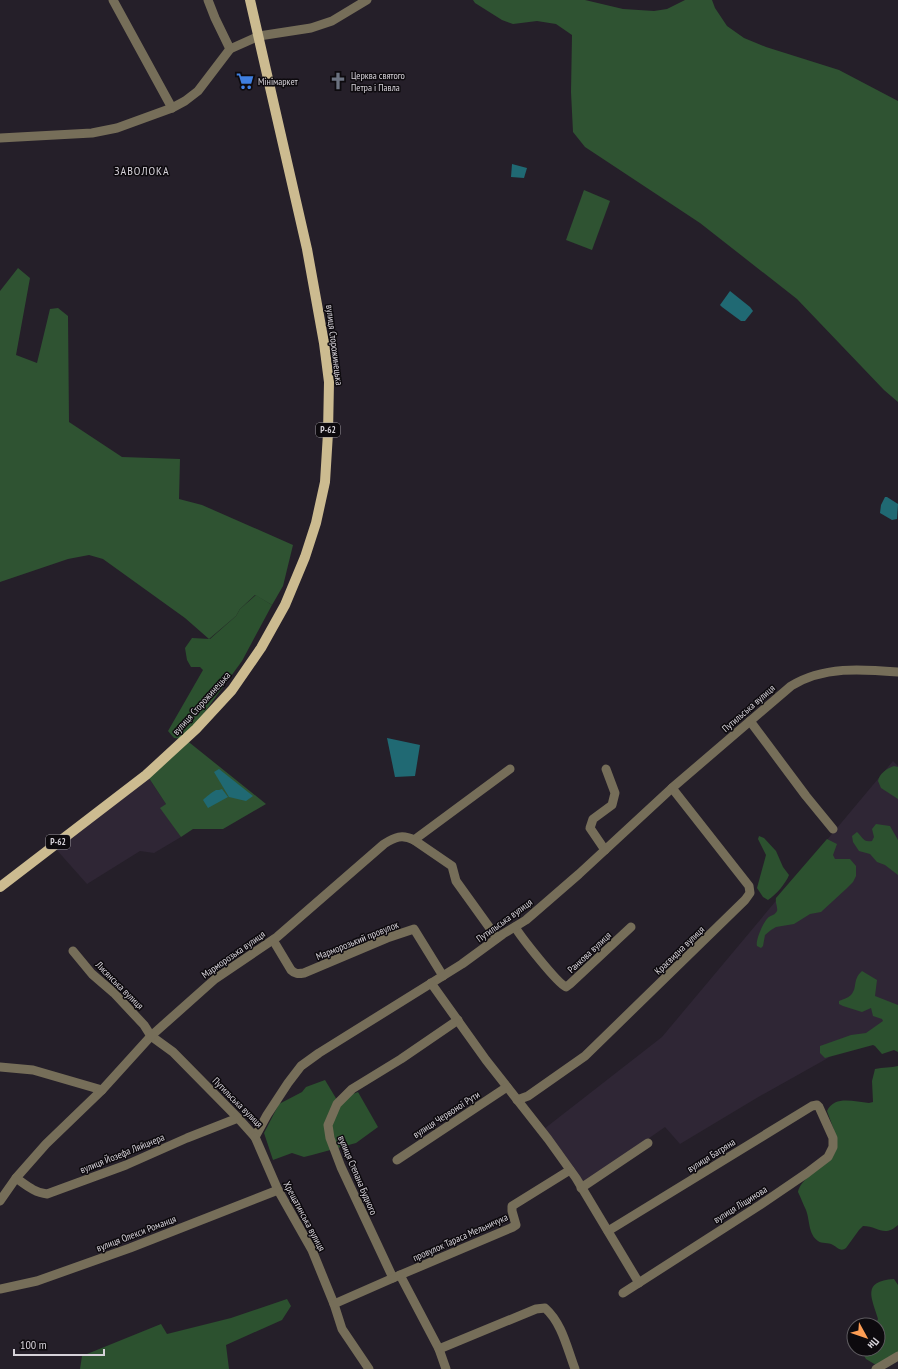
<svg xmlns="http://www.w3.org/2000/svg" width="898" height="1369" viewBox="0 0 898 1369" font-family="'PT Sans Narrow',sans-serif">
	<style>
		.built { fill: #2f2635 }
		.green { fill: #2f5332 }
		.forest { fill: #2c512f }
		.water { fill: #206973 }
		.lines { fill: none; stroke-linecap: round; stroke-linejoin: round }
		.minor { stroke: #766e59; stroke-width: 9 }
		.major { stroke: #ccbb90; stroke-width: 10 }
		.labels { text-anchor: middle; stroke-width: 3; stroke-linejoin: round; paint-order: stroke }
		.shield { fill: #0d0a0e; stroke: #9a969c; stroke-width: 1 }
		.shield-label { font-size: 9px; font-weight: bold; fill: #d6d2d9 }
		.poi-label { font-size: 10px; fill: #d6d2d9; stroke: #0d0a0e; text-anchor: start }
		.street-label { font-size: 10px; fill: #d6d2d9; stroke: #0d0a0e }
		.quarter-label { font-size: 12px; letter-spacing: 1px; fill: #d6d2d9; stroke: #0d0a0e }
	</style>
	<rect width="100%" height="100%" fill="#251f29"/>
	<g class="built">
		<path d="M893,761L898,766V1027L843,1043L828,1058L760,1096L680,1144L665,1127L582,1185L544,1129L662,1037Z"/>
		<path d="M147,775L166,804L161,808L181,837L154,853L140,851L87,884L55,848Z"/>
	</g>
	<g class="green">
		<path d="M473,0H585L623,9L654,11L667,9L685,0H712L715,8L727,26L744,38L766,47L839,70L898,101V402L884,390L797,299L700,223L585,147L573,132L571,92L572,35L556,24L537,21L513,24L502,20L475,3Z"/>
		<path d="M584,190L610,201L592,250L566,240Z"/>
		<path d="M18,268L30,278L16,355L37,363L50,309L58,308L68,316L69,422L122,457L180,459L179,499L202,505L293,545L283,586L272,605L255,595L240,609L236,616L209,639L185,618L103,559L89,555L68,559L0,582V291Z"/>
		<path d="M185,739L266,804L223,829H193L181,837L160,808L166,804L147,775Z"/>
	</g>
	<g class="forest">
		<path d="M256,595L272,605L242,661L185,739L174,738L168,731L203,670L200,667H191L187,660L185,648L192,638L210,639L236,616L240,609Z"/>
		<path d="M894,766L898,767V799L881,788L878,781C879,774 887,768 894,766Z"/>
		<path d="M876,824L890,826L898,840V875L885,865L877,862L870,854L859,851L853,842L852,836L857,832C862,836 863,843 872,841L874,837L872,829Z"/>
		<path d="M759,836L764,838L776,851L783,867L789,875C786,883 776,895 768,900L763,897L757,888L766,855L758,839Z"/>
		<path d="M827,839L837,844L833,855L835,859H850L856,866V876L853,882L846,889L821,912L810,914L794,924L776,927L771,930L765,935L763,946L761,948L757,946C755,941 764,920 769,917C772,915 775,915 777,911C778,907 775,903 776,898Z"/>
		<path d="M862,971L877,980L875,996L898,1005V1052L894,1050L882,1054L875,1046L873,1045L825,1058L820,1053V1046L851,1035L866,1033L883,1021L882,1019L873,1016L871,1008L862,1012L843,1006L839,1004V1001C843,999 848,998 851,995C858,987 852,980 862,971Z"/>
		<path d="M898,1066V1225C884,1238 878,1226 863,1226L859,1230L846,1248C841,1252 838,1248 833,1245C828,1242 822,1244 818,1241C808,1234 810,1220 806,1210C803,1204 801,1198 798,1192C800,1180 820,1167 830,1159L834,1130L827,1111C835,1095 854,1102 869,1103L873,1102L872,1081L875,1069C883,1067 891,1068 898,1066Z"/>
		<path d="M325,1080L337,1100L358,1092L378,1127L356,1143L312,1155L304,1157L292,1153L273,1160L264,1133L279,1104L302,1092L306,1087Z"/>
		<path d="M894,1279L898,1285V1356L876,1365L866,1359L863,1354L865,1349H878V1325H875L878,1319C872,1298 861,1281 894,1279Z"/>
		<path d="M287,1299L291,1306L282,1320L226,1345L229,1369H80L82,1356L161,1324L167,1334L231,1318Z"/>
	</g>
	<g class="water">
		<path d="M512,164L527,168L524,178L511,177Z"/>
		<path d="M730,291L750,307L753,311L745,321H741L722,307L720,305Z"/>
		<path d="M885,497H887L898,504L897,519L892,520L880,513L881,505Z"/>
		<path d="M387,738L420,745L415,776L395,777Z"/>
		<path d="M219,769L253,796L246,801L229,797L214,772Z"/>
		<path d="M222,789L228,797L208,808L203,800C206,797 212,792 216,790C218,790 220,790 222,789Z"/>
	</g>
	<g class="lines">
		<g class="minor">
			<path d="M113,0L172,108"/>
			<path d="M208,0L215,18L230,49"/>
			<path d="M0,138L92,133L117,128L172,108L185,101L198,91L230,49L259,36L311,28L332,21L367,0"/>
			<path d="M750,721L806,796L833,829"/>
			<path d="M414,840L452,866L456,881L497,938"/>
			<path d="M605,850L590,828L593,819L612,805L615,793L606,769"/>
			<path d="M515,927C521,937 557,983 566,987L570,984L631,927"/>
			<path d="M273,940L291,970C295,974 298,974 304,973L387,938L414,929L443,976"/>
			<path d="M73,951L92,974L114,993L144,1025L151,1036L173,1052L238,1118L255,1137L267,1115L288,1083L301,1066L319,1053L462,964L503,934L526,920L579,874L672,788L791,686C823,666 862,669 898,672"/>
			<path d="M431,983L486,1060L548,1139L576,1178L639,1283"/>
			<path d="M0,1067L33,1070L102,1090"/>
			<path d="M517,1100L528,1096L585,1056L745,900L750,893L749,886L672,788"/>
			<path d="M255,1137L278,1190L312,1250L334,1304L342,1329L369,1369"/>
			<path d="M397,1160L507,1087"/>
			<path d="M16,1178C26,1185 35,1193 47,1194L126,1165L187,1138L238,1118"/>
			<path d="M581,1188L648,1143"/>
			<path d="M0,1201L16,1178L46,1144L102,1090L151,1036L215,979L277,937L384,844C395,837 402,834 414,840L510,769"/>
			<path d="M608,1231L812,1106L817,1105L819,1107L833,1138V1147L828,1157L807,1173L760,1205L623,1293"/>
			<path d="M400,1275L439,1349L446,1369"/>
			<path d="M393,1278L341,1167L330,1138L328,1125L337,1104L352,1089L401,1059L458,1020"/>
			<path d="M0,1289L37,1281L130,1248L278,1190"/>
			<path d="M334,1304L400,1275L513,1227L516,1225L512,1211V1206L570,1170"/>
			<path d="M439,1349L536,1309L545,1308C562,1323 567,1348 575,1369"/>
			<path d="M876,1369L898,1356"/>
		</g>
		<path class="major" d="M0,887L146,775L196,729L232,690L261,648L285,605L305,557L316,523L325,482L328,433L329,382L324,343L307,249L250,0"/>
	</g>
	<defs>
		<g id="supermarket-bare" transform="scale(1.38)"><path d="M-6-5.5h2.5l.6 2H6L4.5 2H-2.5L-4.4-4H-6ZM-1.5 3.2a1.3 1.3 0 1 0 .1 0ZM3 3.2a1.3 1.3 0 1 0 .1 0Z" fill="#3f7fe0" stroke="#0d0a0e" stroke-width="2.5" paint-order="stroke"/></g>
		<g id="church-bare" transform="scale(1.38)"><path d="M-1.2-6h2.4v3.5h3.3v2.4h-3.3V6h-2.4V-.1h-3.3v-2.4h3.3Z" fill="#6b7280" stroke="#0d0a0e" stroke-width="2.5" paint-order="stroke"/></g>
	</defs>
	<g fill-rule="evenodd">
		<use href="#supermarket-bare" x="245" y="81"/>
		<use href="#church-bare" x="338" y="81"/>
	</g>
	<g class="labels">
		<g class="shield">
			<rect x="316" y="423" width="24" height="14" rx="3"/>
			<rect x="46" y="835" width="24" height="14" rx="3"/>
		</g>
		<g class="shield-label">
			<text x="328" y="433">Р-62</text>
			<text x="58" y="845">Р-62</text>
		</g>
		<g class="poi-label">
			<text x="351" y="79">Церква святого<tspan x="351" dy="12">Петра і Павла</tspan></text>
			<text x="258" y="85">Мінімаркет</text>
		</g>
		<g class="street-label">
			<text transform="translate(335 345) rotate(83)" y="4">вулиця Сторожинецька</text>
			<text transform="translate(201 703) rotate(-48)" y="4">вулиця Сторожинецька</text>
			<text transform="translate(748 708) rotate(-41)" y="4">Путильська вулиця</text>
			<text transform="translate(504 920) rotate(-36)" y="4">Путильська вулиця</text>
			<text transform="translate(357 940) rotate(-22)" y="4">Марморозький провулок</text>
			<text transform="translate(679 950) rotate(-44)" y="4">Краєвидна вулиця</text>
			<text transform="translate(589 952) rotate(-43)" y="4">Ранкова вулиця</text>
			<text transform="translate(233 954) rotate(-35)" y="4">Марморозька вулиця</text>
			<text transform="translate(120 985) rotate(45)" y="4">Лисянська вулиця</text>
			<text transform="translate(238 1102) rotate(45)" y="4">Путильська вулиця</text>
			<text transform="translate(446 1114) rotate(-33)" y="4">вулиця Червоної Рути</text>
			<text transform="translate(122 1153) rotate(-22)" y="4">вулиця Йозефа Ляйцнера</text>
			<text transform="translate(711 1155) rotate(-32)" y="4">вулиця Багряна</text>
			<text transform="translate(358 1175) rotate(67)" y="4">вулиця Степана Будного</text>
			<text transform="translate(740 1204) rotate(-32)" y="4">вулиця Ліщинова</text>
			<text transform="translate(305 1216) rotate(62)" y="4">Хрещатинська вулиця</text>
			<text transform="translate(136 1233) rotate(-21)" y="4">вулиця Олекси Романця</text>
			<text transform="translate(460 1237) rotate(-24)" y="4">провулок Тараса Мельничука</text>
		</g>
		<g class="quarter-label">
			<text x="142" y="175">ЗАВОЛОКА</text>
		</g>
	</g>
	<g transform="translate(866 1337) rotate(130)"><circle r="19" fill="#0d0a0e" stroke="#5d5a5f"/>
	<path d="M0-3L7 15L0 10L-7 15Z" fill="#fd9d54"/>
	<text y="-6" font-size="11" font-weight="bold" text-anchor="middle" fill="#d6d2d9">Пн</text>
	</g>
	<path d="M14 1349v6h90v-6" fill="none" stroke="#d6d2d9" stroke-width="2"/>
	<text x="20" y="1349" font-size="12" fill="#d6d2d9" stroke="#0d0a0e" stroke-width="3" paint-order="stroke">100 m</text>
</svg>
